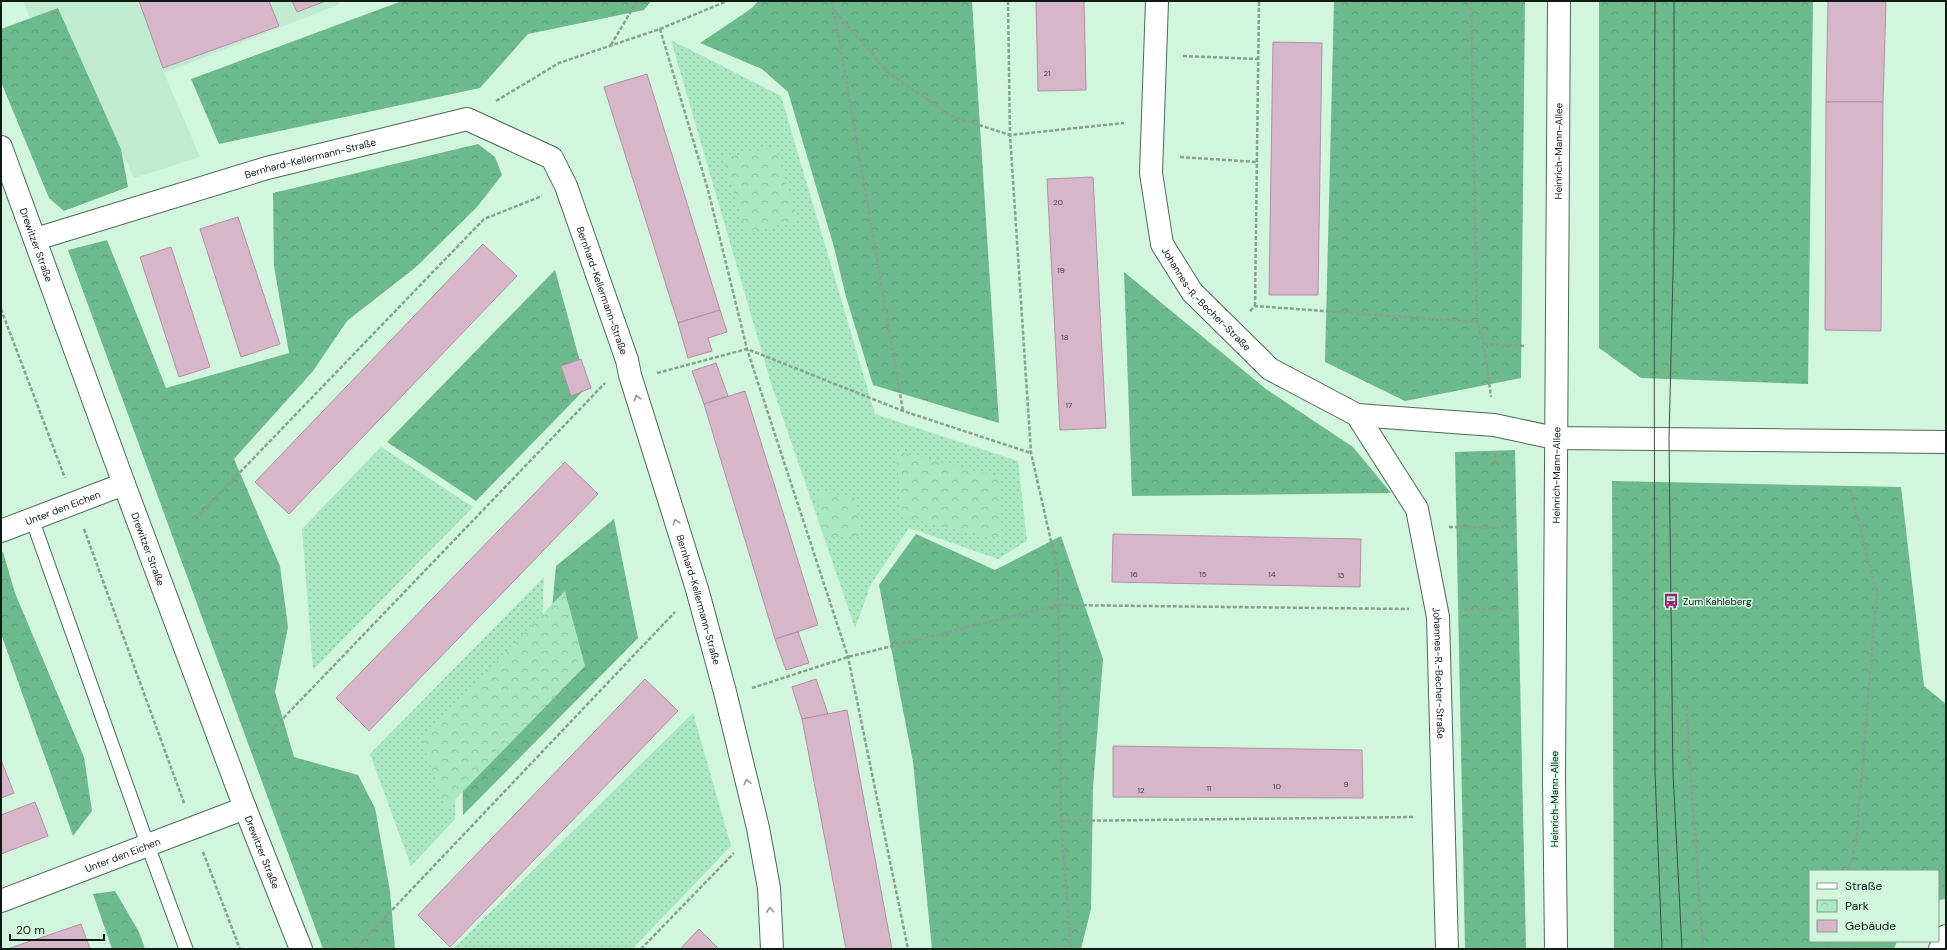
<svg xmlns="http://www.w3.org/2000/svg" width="1947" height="950" viewBox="0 0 1947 950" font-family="'DM Sans',sans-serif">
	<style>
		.built { fill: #c0ebd0 }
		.grass { fill: url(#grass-dots) }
		.forest { fill: url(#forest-crowns) }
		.park { fill: url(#park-crowns) }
		.building { fill: #d8b6ca; stroke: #b191a4 }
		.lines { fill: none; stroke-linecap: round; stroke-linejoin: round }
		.service-casing { stroke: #4b6a57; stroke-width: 15 }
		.minor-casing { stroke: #4b6a57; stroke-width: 24 }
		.tertiary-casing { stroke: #4b6a57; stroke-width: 24 }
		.secondary-casing { stroke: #4b6a57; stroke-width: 24 }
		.path { stroke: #88a291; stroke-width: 2.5; stroke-dasharray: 4 2; stroke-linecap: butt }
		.service { stroke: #fff; stroke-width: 13 }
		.minor { stroke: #fff; stroke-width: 22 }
		.tertiary { stroke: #fff; stroke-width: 22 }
		.secondary { stroke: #fff; stroke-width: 22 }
		.tram { stroke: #3d4f44; stroke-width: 1 }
		.oneway { stroke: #939895 }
		.labels { text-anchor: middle; stroke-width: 3; stroke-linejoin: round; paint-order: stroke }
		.number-label { font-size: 8px; fill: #404141 }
		.street-label { font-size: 10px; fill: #0e1a13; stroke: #d2f5de }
		.poi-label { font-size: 10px; fill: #0e1a13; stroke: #d2f5de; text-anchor: start }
	</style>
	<defs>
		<pattern id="grass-dots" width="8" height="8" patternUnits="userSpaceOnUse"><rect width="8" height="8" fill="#a9e8c1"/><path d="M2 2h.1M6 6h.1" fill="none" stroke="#90c6a5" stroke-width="1.8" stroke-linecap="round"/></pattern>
		<pattern id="forest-crowns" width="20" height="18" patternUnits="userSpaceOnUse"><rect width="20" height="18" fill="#6dba8d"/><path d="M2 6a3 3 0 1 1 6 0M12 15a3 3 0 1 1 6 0" fill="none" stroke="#5d9f79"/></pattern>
		<pattern id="park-crowns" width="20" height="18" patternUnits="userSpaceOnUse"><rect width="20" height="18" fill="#a9e8c1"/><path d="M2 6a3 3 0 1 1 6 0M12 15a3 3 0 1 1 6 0" fill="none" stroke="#90c6a5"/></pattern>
	</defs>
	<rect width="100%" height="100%" fill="#d2f5de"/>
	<path class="built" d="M23,1H338L340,4L164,73L200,157L134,178L58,8L30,18Z"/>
	<g class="grass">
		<path d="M671,40L781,96L875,414L1018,461L1027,541L998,559L909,528L871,584L855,628L770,380Z"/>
		<path d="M381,447L473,507L313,670L302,529Z"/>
		<path d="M544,577L542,625L456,729L455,819L411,866L370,754Z"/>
		<path d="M693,713L731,846L632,949H453Z"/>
	</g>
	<g class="forest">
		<path d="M402,1H651L644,10L528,34L480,88L219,144L191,79Z"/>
		<path d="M758,1H972L999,423L873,385L846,297L834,247L788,92L762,69L700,43L752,8Z"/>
		<path d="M1334,1H1525L1521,378L1405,401L1325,362Z"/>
		<path d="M1599,1H1813L1808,384L1641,378L1599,348Z"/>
		<path d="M58,8L121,149L128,187L64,211L49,198L1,82V29Z"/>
		<path d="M478,144L495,157L502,175L477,207L416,267L347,321L313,371L234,459L280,566L288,627L275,692L294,757L358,775L375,808L390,891L395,949H323L68,250L107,240L166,388L289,353L274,266L273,193Z"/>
		<path d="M555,270L587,387L476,501L387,442Z"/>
		<path d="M1124,272L1266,389L1353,447L1391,493L1132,496Z"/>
		<path d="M1515,450L1526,949H1465L1455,452Z"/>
		<path d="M1612,481L1901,487L1924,686L1946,704V899L1938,900V871H1810V941H1897L1894,949H1614Z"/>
		<path d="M614,519L638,638L463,815L462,735L550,630L556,566Z"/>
		<path d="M916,534L995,570L1061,536L1103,659L1093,787L1091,909L1081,949H932L913,762L879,585Z"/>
		<path d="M3,552L15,593L84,757L92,811L73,836L1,634V553Z"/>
		<path d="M115,891L139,932L145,949H112L93,894Z"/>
	</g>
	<g class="park">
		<path d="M776,147L797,221L746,232L723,158Z"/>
		<path d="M896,451L999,477L1002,539L902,517Z"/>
		<path d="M816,492L854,497L862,536L824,538Z"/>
		<path d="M565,591L585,666L446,809L421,739Z"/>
	</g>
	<g class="building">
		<path d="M139,1H269L279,26L163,68Z"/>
		<path d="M292,1H326L297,12Z"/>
		<path d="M1036,1H1084L1086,90L1038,91Z"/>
		<path d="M1828,1H1886L1883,102H1826Z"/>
		<path d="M1273,42L1322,43L1318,295H1269Z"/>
		<path d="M647,74L720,310L678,323L604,87Z"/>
		<path d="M1826,102H1883L1881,331L1825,330Z"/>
		<path d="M1093,177L1106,428L1060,430L1047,179Z"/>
		<path d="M238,217L280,344L241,357L200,229Z"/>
		<path d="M483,244L517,276L289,514L255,482Z"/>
		<path d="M171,247L210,367L179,377L140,257Z"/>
		<path d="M720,310L727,332L708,338L712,351L688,358L678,323Z"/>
		<path d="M581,359L591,388L571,396L561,366Z"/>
		<path d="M716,363L728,396L704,404L692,371Z"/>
		<path d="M745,391L818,625L775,639L704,404Z"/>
		<path d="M565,462L598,494L369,731L336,698Z"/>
		<path d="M1113,534L1361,539L1360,587L1112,582Z"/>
		<path d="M798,632L809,663L786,670L775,639Z"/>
		<path d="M645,679L678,711L450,947L418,915Z"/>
		<path d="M816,679L828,714L802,719L792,687Z"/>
		<path d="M847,710L892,949H846L802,719Z"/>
		<path d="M1113,746L1362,750L1363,798L1113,797Z"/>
		<path d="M1,760L14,793L1,798Z"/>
		<path d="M35,802L48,836L1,854V815Z"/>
		<path d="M81,924L90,949H10V948Z"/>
		<path d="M699,929L719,949H680Z"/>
	</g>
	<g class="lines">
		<g class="service-casing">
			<path id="service" d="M32,519L148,846L186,949"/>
		</g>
		<g class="minor-casing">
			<g id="minor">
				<path id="s1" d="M1157,1L1151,173L1162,244L1192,292L1270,369L1357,415L1417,509L1438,617L1447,949"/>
				<path id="s2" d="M36,239L267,168L467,119L552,158L566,186L627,360L630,375L697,589L725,692L758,828L769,888L772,949"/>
				<path d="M1357,415L1494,425L1555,438L1946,442"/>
				<path id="s3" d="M1,531L124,484"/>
				<path id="s4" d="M1,901L245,808"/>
				<path d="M1940,949L1946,936"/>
			</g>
		</g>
		<g class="tertiary-casing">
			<g id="tertiary">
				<path id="s5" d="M1,147L124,484L245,808L301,949"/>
			</g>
		</g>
		<g class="secondary-casing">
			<g id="secondary">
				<path id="s6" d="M1556,949L1554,778L1559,1"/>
			</g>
		</g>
		<g class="path">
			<path d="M831,1L834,10L890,74L951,116L1010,135L1124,123"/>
			<path d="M1008,1L1010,135L1031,453L1058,572L1061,821L1071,949"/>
			<path d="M1471,1L1477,322L1484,344L1491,397"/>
			<path d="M834,10L903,411"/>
			<path d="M660,29L708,190L747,349L848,657L908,949"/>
			<path d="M611,45L637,1"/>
			<path d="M1183,56L1258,59"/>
			<path d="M496,101L559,63L660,29L727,1"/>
			<path d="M1180,157L1257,162"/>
			<path d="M1255,306L1259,1"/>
			<path d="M1,309L65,478"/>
			<path d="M1250,311L1255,306L1477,322"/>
			<path d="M1484,344L1525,346"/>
			<path d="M657,373L747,349L903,411L1031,453"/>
			<path d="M1495,454L1496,464"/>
			<path d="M194,520L484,219L542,196"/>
			<path d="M1449,527L1498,528"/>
			<path d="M84,529L184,803"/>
			<path d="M1464,609H1502"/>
			<path d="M752,688L848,657L1057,605L1409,609"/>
			<path d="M1686,707L1703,949"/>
			<path d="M271,731L605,383"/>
			<path d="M1061,821L1415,817"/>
			<path d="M203,852L240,949"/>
			<path d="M1848,871L1856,843L1877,593L1850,489"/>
			<path d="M805,948V949"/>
			<path d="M355,949L675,612"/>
			<path d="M641,949L734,853"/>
			<path d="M1827,949L1829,941"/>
		</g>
		<use href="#service" class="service"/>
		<use href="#minor" class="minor"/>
		<use href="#tertiary" class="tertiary"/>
		<use href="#secondary" class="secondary"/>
		<g class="tram">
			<path d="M1655,1L1654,231L1655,772L1662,949"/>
			<path d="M1674,1V232L1669,439L1673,773L1682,949"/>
		</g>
	</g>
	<defs><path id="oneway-chevron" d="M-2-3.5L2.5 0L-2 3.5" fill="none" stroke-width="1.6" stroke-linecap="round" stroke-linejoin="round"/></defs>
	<g class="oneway">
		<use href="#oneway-chevron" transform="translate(637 398) rotate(-107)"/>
		<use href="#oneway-chevron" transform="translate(676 522) rotate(-107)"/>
		<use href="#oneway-chevron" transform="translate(747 782) rotate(-103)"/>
		<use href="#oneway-chevron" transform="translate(770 910) rotate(-93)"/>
	</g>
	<defs>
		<g id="bus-bare" transform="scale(1.2)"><path d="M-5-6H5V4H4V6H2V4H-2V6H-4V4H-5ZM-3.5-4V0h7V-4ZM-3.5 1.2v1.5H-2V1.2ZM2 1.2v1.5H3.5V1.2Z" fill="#971c76" stroke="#d2f5de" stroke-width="2.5" paint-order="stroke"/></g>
	</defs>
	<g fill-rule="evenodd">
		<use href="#bus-bare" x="1671" y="601"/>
	</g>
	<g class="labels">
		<g class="number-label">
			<text x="1047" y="76">21</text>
			<text x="1058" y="205">20</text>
			<text x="1061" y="273">19</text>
			<text x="1065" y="340">18</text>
			<text x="1069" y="408">17</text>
			<text x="1134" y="577">16</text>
			<text x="1203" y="577">15</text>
			<text x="1272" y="577">14</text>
			<text x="1341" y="578">13</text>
			<text x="1346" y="787">9</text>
			<text x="1277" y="789">10</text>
			<text x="1209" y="791">11</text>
			<text x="1141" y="793">12</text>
		</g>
		<g class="street-label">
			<text dy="4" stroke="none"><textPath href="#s6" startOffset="798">Heinrich-Mann-Allee</textPath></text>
			<text dy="4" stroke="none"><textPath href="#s2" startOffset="286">Bernhard-Kellermann-Straße</textPath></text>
			<text dy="4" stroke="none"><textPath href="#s5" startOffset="104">Drewitzer Straße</textPath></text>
			<text dy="4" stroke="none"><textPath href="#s2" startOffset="683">Bernhard-Kellermann-Straße</textPath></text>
			<text dy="4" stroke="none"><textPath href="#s1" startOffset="315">Johannes-R.-Becher-Straße</textPath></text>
			<text dy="4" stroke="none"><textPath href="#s6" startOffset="474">Heinrich-Mann-Allee</textPath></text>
			<text dy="4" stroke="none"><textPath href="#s3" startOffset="66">Unter den Eichen</textPath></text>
			<text dy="4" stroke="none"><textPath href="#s5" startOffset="428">Drewitzer Straße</textPath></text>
			<text dy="4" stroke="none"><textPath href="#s2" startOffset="1007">Bernhard-Kellermann-Straße</textPath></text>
			<text dy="4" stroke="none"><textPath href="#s1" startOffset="786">Johannes-R.-Becher-Straße</textPath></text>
			<text transform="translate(1554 799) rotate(-90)" y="4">Heinrich-Mann-Allee</text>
			<text dy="4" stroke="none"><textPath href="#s5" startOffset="752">Drewitzer Straße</textPath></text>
			<text dy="4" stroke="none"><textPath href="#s4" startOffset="130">Unter den Eichen</textPath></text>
		</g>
		<g class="poi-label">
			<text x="1683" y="605">Zum Kahleberg</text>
		</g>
	</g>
	<rect width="1947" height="950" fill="none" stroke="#0e1a13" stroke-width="4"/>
	<rect x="1809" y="870" width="130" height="72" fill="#d2f5de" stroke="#849d8d"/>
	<rect x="1817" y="883" width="20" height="6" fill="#ffffff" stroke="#849d8d"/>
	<text x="1845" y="890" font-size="12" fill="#0e1a13">Straße</text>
	<rect x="1817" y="900" width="20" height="12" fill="url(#park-crowns)" stroke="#849d8d"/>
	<text x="1845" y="910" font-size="12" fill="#0e1a13">Park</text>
	<rect x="1817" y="920" width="20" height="12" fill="#d8b6ca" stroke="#849d8d"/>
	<text x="1845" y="930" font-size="12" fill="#0e1a13">Gebäude</text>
	<path d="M10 934v6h94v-6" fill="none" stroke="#0e1a13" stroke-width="2"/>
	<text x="16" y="934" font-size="12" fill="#0e1a13" stroke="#d2f5de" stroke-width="3" paint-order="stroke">20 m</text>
</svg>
